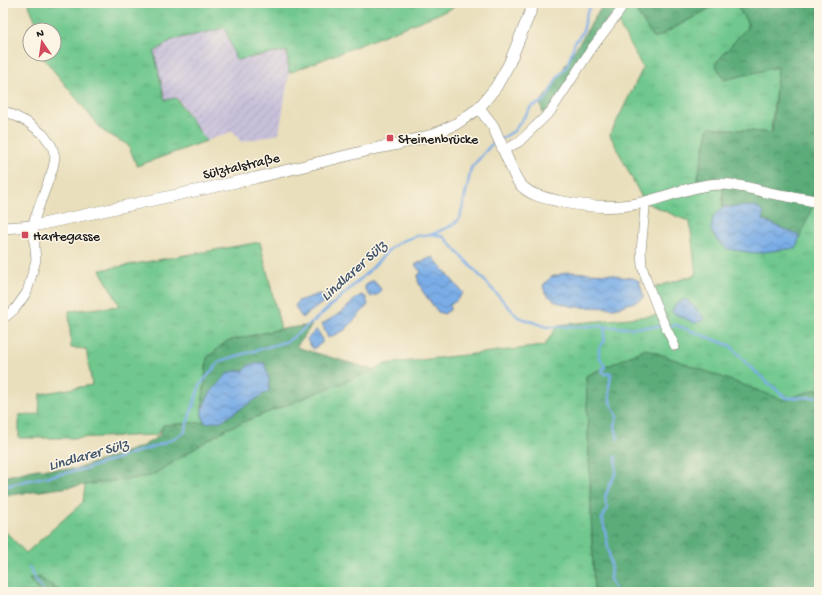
<svg xmlns="http://www.w3.org/2000/svg" width="822" height="595" viewBox="0 0 822 595" font-family="'Gochi Hand',sans-serif">
	<style>
		.industrial { fill: url(#industrial-furrows) }
		.grass { fill: url(#grass-tufts); stroke: #467255 }
		.forest { fill: url(#forest-crowns); stroke: #3c644a }
		.water { fill: url(#water-waves); stroke: #4b6482 }
		.lines { fill: none; stroke-linecap: round; stroke-linejoin: round }
		.stream { stroke: #7aade7; stroke-width: 2.5 }
		.minor-casing { stroke: #827e6c; stroke-width: 10 }
		.major-casing { stroke: #827e6c; stroke-width: 12 }
		.minor { stroke: #fff; stroke-width: 9 }
		.major { stroke: #fff; stroke-width: 11 }
		.poi-dot { fill: #d1495b; stroke: #fcf5e5; stroke-width: 1.5 }
		.labels { text-anchor: middle; stroke-width: 3; stroke-linejoin: round; paint-order: stroke }
		.poi-label { font-size: 14px; fill: #1c1c1c; stroke: #fcf5e5; text-anchor: start }
		.street-label { font-size: 14px; fill: #1c1c1c; stroke: #fcf5e5 }
		.water-label { font-size: 15px; font-style: italic; fill: #42566d; stroke: #fcf5e5 }
	</style>
	<defs>
		<pattern id="industrial-furrows" width="10" height="10" patternUnits="userSpaceOnUse"><rect width="10" height="10" fill="#c7c0d9"/><path d="M-1 1l2-2M0 10L10 0M9 11l2-2" fill="none" stroke="#aaa4ba"/></pattern>
		<pattern id="grass-tufts" width="24" height="20" patternUnits="userSpaceOnUse"><rect width="24" height="20" fill="#6fc88e"/><path d="M3 7l-1-3M5 7V3M7 7l1-3M15 17l-1-3M17 17v-4M19 17l1-3" fill="none" stroke="#60ab7a"/></pattern>
		<pattern id="forest-crowns" width="20" height="18" patternUnits="userSpaceOnUse"><rect width="20" height="18" fill="#5bac79"/><path d="M2 6a3 3 0 1 1 6 0M12 15a3 3 0 1 1 6 0" fill="none" stroke="#4a8b62"/></pattern>
		<pattern id="water-waves" width="16" height="10" patternUnits="userSpaceOnUse"><rect width="16" height="10" fill="#7aade7"/><path d="M0 5q4-4 8 0t8 0" fill="none" stroke="#638cba"/></pattern>
	</defs>
	<rect width="100%" height="100%" fill="#fcf5e5"/>
	<filter id="ink" filterUnits="userSpaceOnUse"><feTurbulence type="fractalNoise" baseFrequency=".025" numOctaves="2"/><feDisplacementMap in="SourceGraphic" scale="8" xChannelSelector="R" yChannelSelector="G"/><feConvolveMatrix kernelMatrix="1 2 1 2 8 2 1 2 1" color-interpolation-filters="sRGB"/></filter>
	<filter id="wash" filterUnits="userSpaceOnUse"><feTurbulence type="fractalNoise" baseFrequency=".012" numOctaves="4" result="noise"/><feDisplacementMap in="SourceGraphic" scale="16" xChannelSelector="R" yChannelSelector="G"/><feGaussianBlur stdDeviation="0.9" result="paint"/><feColorMatrix in="noise" values="0 0 0 0 0 0 0 0 0 0 0 0 0 0 0 0 0 1.4 0 .05"/><feComposite in="paint" operator="in"/></filter>
	<g filter="url(#wash)">
		<rect width="100%" height="100%" fill="#e9dfbc"/>
		<path class="industrial" d="M226,28L236,60L287,51L289,73L279,134L241,142L233,131L206,141L177,98L165,100L154,52L172,40Z"/>
		<g class="grass">
			<path d="M28,3H455L453,8L289,73L287,51L236,60L225,28L172,40L154,52L165,100L176,98L206,141L137,166L128,145L103,131L40,54H54V30H39V29Z"/>
			<path d="M619,3H631L654,39L719,3H735L749,25L715,64L778,67L771,133L709,127L697,181L723,180V207L713,217L795,248L800,236L815,201H819V388L784,401L646,349L586,376L594,592H62L40,578L29,579L40,592H3V529L26,553L83,502L85,485L151,476L226,429L374,370L384,364L544,346L558,325L660,315L652,288L696,275L690,222L644,202L610,135L643,68L613,14Z"/>
			<path d="M260,242L281,329L227,341L207,358L202,409V415L205,423L163,425L157,435L75,438H19V415L39,414L40,394L92,385L86,349L71,348L69,311L120,306L100,270Z"/>
		</g>
		<g class="forest">
			<path d="M604,3H619L613,14L554,104L543,114L540,103L550,90Z"/>
			<path d="M631,3H719L654,39Z"/>
			<path d="M735,3H819V192L814,193L815,201L800,236L763,220L755,207H723V180L697,181L709,127L772,133L778,67L724,80L715,64L749,25Z"/>
			<path d="M312,325L296,347L374,370L226,429L151,476L3,496V477L37,469H76L143,446L159,436L163,425L221,421L244,371H235L210,393L202,409L207,358L227,341L281,329Z"/>
			<path d="M646,349L784,400L819,388V592H594L586,376Z"/>
			<path d="M40,578L62,592H40L29,579Z"/>
		</g>
		<g class="water">
			<path d="M755,206L764,213L763,220L800,236L796,248L755,253L727,249L718,241L711,231L713,217L723,207Z"/>
			<path d="M433,257L463,293L456,301L450,305V310L444,314L438,312L423,292L418,281V275L421,272L415,265L420,262Z"/>
			<path d="M568,272L611,274L622,277L633,278L639,281L644,297L638,301L615,308L574,307L556,302L545,293L543,285L551,277Z"/>
			<path d="M371,281H374L381,289C380,295 376,295 371,297L365,290V286Z"/>
			<path d="M319,294L324,295L326,298L325,301L302,318L295,306L298,301Z"/>
			<path d="M361,295L366,297L368,305L345,330L328,338L322,324L342,312L355,299Z"/>
			<path d="M686,299L704,317V320L695,323L673,313L672,311L676,304Z"/>
			<path d="M316,330C319,331 323,339 322,343L313,349L308,342L307,339Z"/>
			<path d="M264,362L269,379V391L221,421L205,423L202,415V409L210,393L228,373L235,371H244L249,365Z"/>
		</g>
		<g class="lines">
			<g class="stream">
				<path d="M501,139L514,131L531,107L544,101L549,94L557,78L567,66L575,42L582,33L584,28L586,15L591,5L593,3"/>
				<path d="M433,234L453,225L460,218L468,183L471,168L491,145L497,141"/>
				<path d="M668,326L676,325L731,346L748,365L786,398L815,397L819,396"/>
				<path d="M605,327L604,335L605,340L599,349V356L605,367L602,370L605,374L611,373L609,388L610,402L617,416L615,426L618,439"/>
				<path d="M3,487L25,481L85,469L164,443L184,433L200,385L220,361L288,341L314,321L367,273L391,248L402,241L416,236L433,234L444,237L518,317L547,327L595,326L628,328L663,326"/>
				<path d="M29,567L37,583L44,592"/>
				<path d="M616,592L610,579L611,564L605,530L602,519L607,509L605,497L610,484L616,473V457"/>
			</g>
		</g>
	</g>
	<g filter="url(#ink)">
		<g class="lines">
			<g class="minor-casing">
				<g id="minor">
					<path d="M3,109L5,111L27,122L43,134L52,146L55,157L53,168L32,226"/>
					<path d="M504,150L519,142L551,111L592,48L620,11L623,3"/>
					<path d="M644,202L645,208L641,251L642,266L647,282L660,315L675,346"/>
					<path d="M3,319L15,309L27,292L36,260L33,226"/>
				</g>
			</g>
			<g class="major-casing">
				<g id="major">
					<path d="M479,108L493,126L515,176C517,180 520,185 524,188C533,196 546,198 558,201C586,207 617,209 645,202C669,196 694,185 719,184C738,184 752,189 770,193C785,196 800,198 815,201H819"/>
					<path d="M3,228L33,226L255,178L378,148L398,144L432,135L456,124L479,108L496,87L509,64L534,3"/>
				</g>
			</g>
			<use href="#minor" class="minor"/>
			<use href="#major" class="major"/>
		</g>
	</g>
	<g class="poi-dot">
		<rect x="386" y="134" width="8" height="8" rx="2"/>
		<rect x="21" y="231" width="8" height="8" rx="2"/>
	</g>
	<g class="labels">
		<g class="poi-label">
			<text x="398" y="143">Steinenbrücke</text>
			<text x="33" y="240">Hartegasse</text>
		</g>
		<g class="street-label">
			<text transform="translate(241 165) rotate(-13)" y="5">Sülztalstraße</text>
		</g>
		<g class="water-label">
			<text transform="translate(353 270) rotate(-42)" y="5">Lindlarer Sülz</text>
			<text transform="translate(88 454) rotate(-16)" y="5">Lindlarer Sülz</text>
		</g>
	</g>
	<rect width="822" height="595" fill="none" stroke="#fcf5e5" stroke-width="16"/>
	<g transform="translate(42 42) rotate(347)"><circle r="19" fill="#fcf5e5" stroke="#a29e95"/>
	<path d="M0-3L7 15L0 10L-7 15Z" fill="#d1495b"/>
	<text y="-6" font-size="11" font-weight="bold" text-anchor="middle" fill="#1c1c1c">N</text>
	</g>
</svg>
